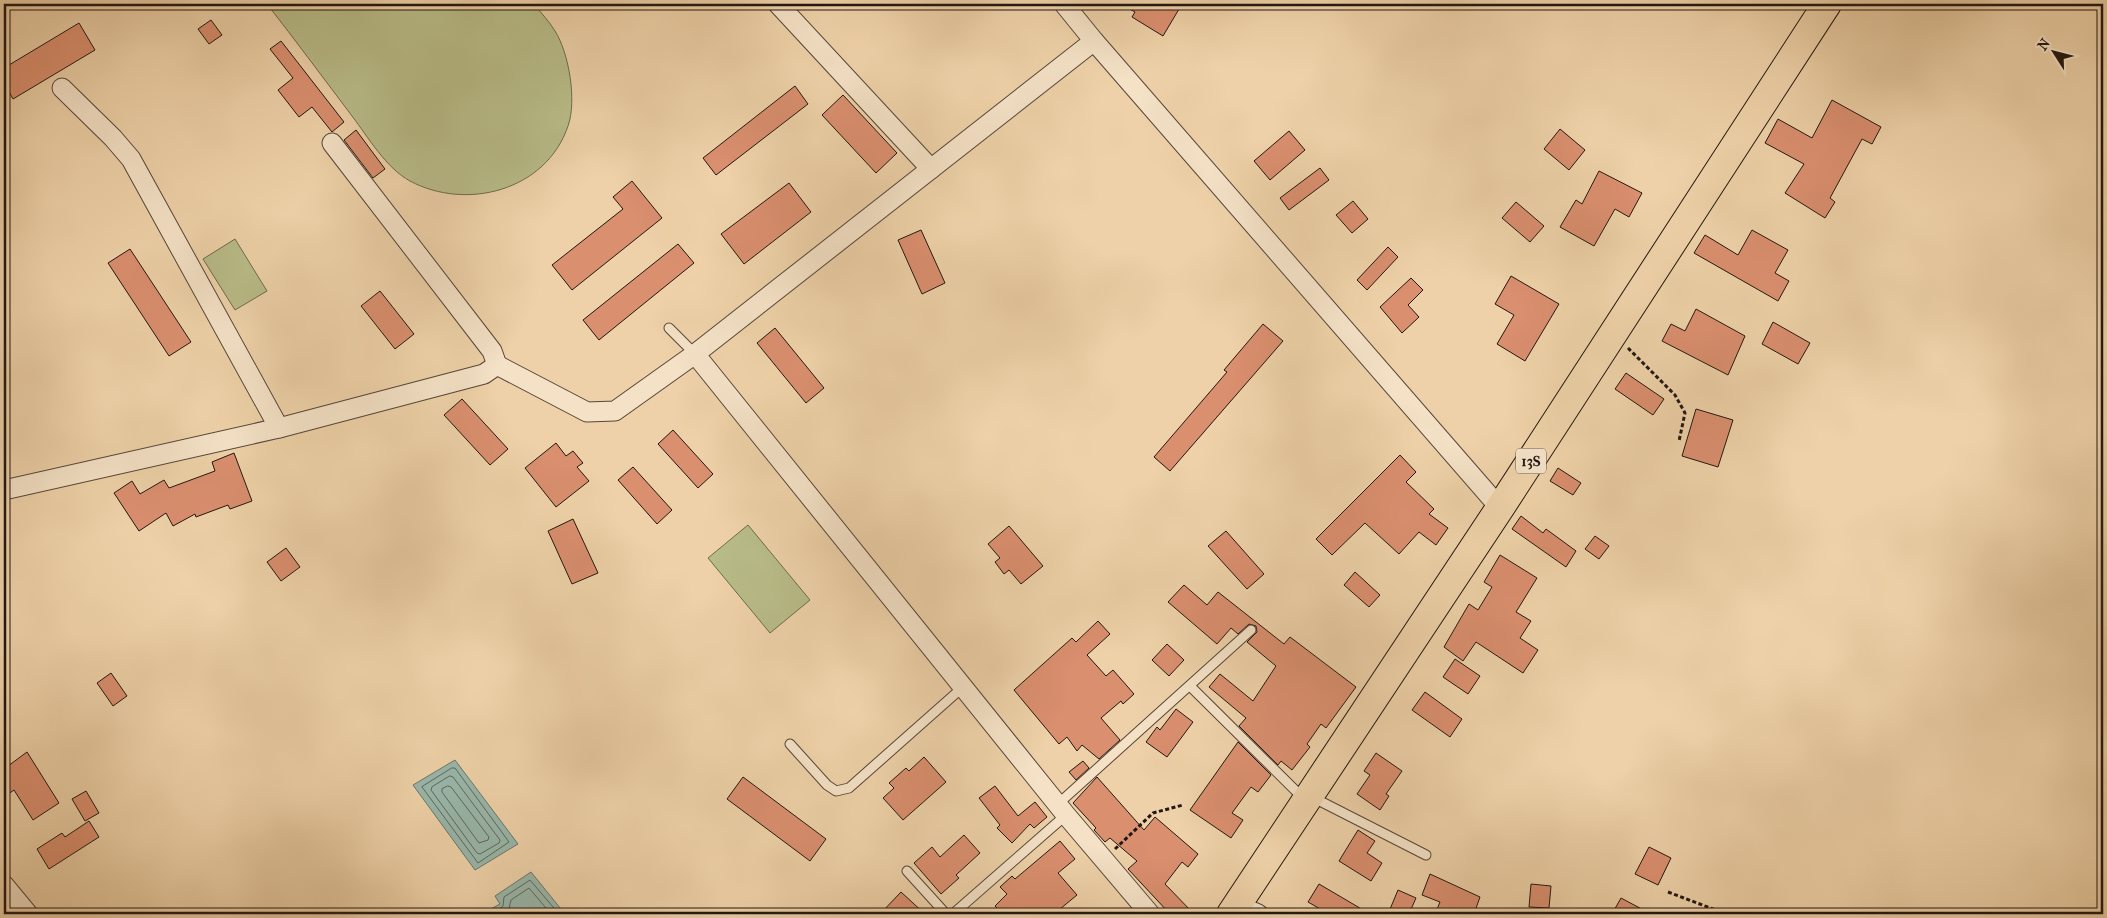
<svg xmlns="http://www.w3.org/2000/svg" width="2107" height="918" viewBox="0 0 2107 918" font-family="'IM FELL French Canon',serif">
	<style>
		.green { fill: #b8bc88; stroke: #6d6a4d }
		.water { fill: #99b7aa; stroke: #69776d }
		.lines { fill: none; stroke-linecap: round; stroke-linejoin: round }
		.shore { stroke: #5e675e; stroke-width: 1 }
		.building { fill: #da8f6f; stroke: #221712 }
		.lane-casing { stroke: #554638; stroke-width: 11 }
		.street-casing { stroke: #554638; stroke-width: 21 }
		.highway-casing { stroke: #221712; stroke-width: 30 }
		.path { stroke: #221712; stroke-width: 3; stroke-dasharray: 4 2.5; stroke-linecap: butt }
		.lane { stroke: #f4e1c6; stroke-width: 9 }
		.street { stroke: #f4e1c6; stroke-width: 19 }
		.highway { stroke: #eed1a8; stroke-width: 28 }
		.labels { text-anchor: middle; stroke-width: 5; stroke-linejoin: round; paint-order: stroke }
		.shield { fill: #f4e1c6; stroke: #615448; stroke-width: 1 }
		.shield-label { font-size: 15px; font-weight: bold; fill: #221712 }
	</style>
	<rect width="100%" height="100%" fill="#eed1a8"/>
	<filter id="stains"><feTurbulence type="fractalNoise" baseFrequency=".004" numOctaves="4"/><feColorMatrix values="0 0 0 0 .2 0 0 0 0 .09 0 0 0 0 .02 0 0 0 .5 -.17"/></filter>
	<radialGradient id="worn" r=".72"><stop offset=".6" stop-color="#630" stop-opacity="0"/><stop offset="1" stop-color="#630" stop-opacity=".3"/></radialGradient>
	<g class="green">
		<path d="M267,4H534C541,13 549,21 555,31C569,53 577,101 568,126C546,191 466,211 410,181C386,168 368,137 352,116C324,79 296,41 267,4Z"/>
		<path d="M235,239L267,291L235,310L203,259Z"/>
		<path d="M748,525L810,600L770,633L708,558Z"/>
	</g>
	<g class="water">
		<path d="M455,760L518,844L475,870L413,785Z"/>
		<path d="M531,872L565,914H490L489,910L500,904L495,896Z"/>
	</g>
	<g class="lines">
		<g class="shore">
			<path d="M452,768H455L509,842L478,863L422,787Z"/>
			<path d="M450,776L453,777L500,840L499,843L480,854L477,853L431,790L432,787Z"/>
			<path d="M448,786L451,787L489,837L488,840L479,843L442,792V789Z"/>
			<path d="M494,914L503,906L504,897L530,880L559,914"/>
			<path d="M504,914L509,909L511,900L529,888L551,914"/>
		</g>
	</g>
	<g class="building">
		<path d="M1121,4H1182L1163,36L1132,17L1135,12Z"/>
		<path d="M211,20L222,35L209,44L198,29Z"/>
		<path d="M79,23L95,50L13,99L4,83V68Z"/>
		<path d="M281,41L344,122L332,132L312,107L299,117L278,90L293,78L270,49Z"/>
		<path d="M795,86L808,104L716,175L703,158Z"/>
		<path d="M843,95L897,153L876,173L822,115Z"/>
		<path d="M1832,100L1881,127L1872,144L1862,139L1830,198L1835,202L1825,218L1785,193L1804,164L1765,143L1778,119L1812,138Z"/>
		<path d="M1560,129L1585,150L1569,170L1544,149Z"/>
		<path d="M356,130L385,169L373,178L344,140Z"/>
		<path d="M1289,131L1305,150L1270,180L1254,161Z"/>
		<path d="M1320,168L1329,180L1289,210L1280,198Z"/>
		<path d="M1599,171L1642,193L1629,217L1615,209L1594,246L1560,227L1576,200L1582,204Z"/>
		<path d="M632,181L662,218L572,290L552,265L623,209L613,197Z"/>
		<path d="M789,183L811,212L744,264L721,234Z"/>
		<path d="M1353,201L1368,219L1352,233L1336,215Z"/>
		<path d="M1516,202L1544,226L1530,242L1502,218Z"/>
		<path d="M921,230L945,283L922,294L898,240Z"/>
		<path d="M1752,230L1788,250L1775,273L1789,281L1778,301L1694,253L1705,235L1738,255Z"/>
		<path d="M678,244L694,263L599,340L583,320Z"/>
		<path d="M1388,247L1398,257L1367,290L1357,280Z"/>
		<path d="M130,249L191,342L169,356L108,263Z"/>
		<path d="M1511,276L1559,304L1525,361L1497,344L1514,315L1495,304Z"/>
		<path d="M1411,278L1423,290L1408,305L1419,317L1402,333L1380,307Z"/>
		<path d="M380,291L414,334L395,349L361,306Z"/>
		<path d="M1696,309L1745,336L1728,375L1662,341L1671,324L1685,331Z"/>
		<path d="M1773,322L1810,343L1798,364L1762,344Z"/>
		<path d="M1263,324L1283,341L1170,471L1154,457L1227,372L1224,370Z"/>
		<path d="M775,328L824,388L806,403L757,343Z"/>
		<path d="M1626,373L1664,399L1653,415L1615,389Z"/>
		<path d="M462,399L508,449L490,465L444,415Z"/>
		<path d="M1696,409L1733,420L1718,467L1682,456Z"/>
		<path d="M673,430L713,474L698,488L658,444Z"/>
		<path d="M556,443L566,456L573,451L583,463L577,467L589,481L556,507L525,468Z"/>
		<path d="M234,453L252,501L230,509L228,505L196,517L195,514L173,526L166,513L139,531L114,493L132,481L140,494L164,480L169,488L215,471L212,462Z"/>
		<path d="M1400,455L1416,472L1406,482L1434,509L1429,514L1448,528L1436,545L1419,532L1399,554L1365,523L1332,555L1316,539Z"/>
		<path d="M633,467L672,510L657,524L618,480Z"/>
		<path d="M1558,468L1581,483L1573,495L1550,481Z"/>
		<path d="M1521,516L1543,533L1546,529L1576,551L1566,567L1512,529Z"/>
		<path d="M573,519L598,573L572,584L548,531Z"/>
		<path d="M1009,526L1043,566L1021,584L1009,570L1004,574L995,562L1000,558L988,544Z"/>
		<path d="M1226,531L1264,574L1247,589L1208,546Z"/>
		<path d="M1595,536L1609,546L1599,559L1585,549Z"/>
		<path d="M286,548L300,567L281,581L267,562Z"/>
		<path d="M1500,555L1537,578L1516,612L1531,621L1520,638L1538,650L1523,673L1476,642L1463,661L1444,647L1469,604L1478,610L1492,587L1484,582Z"/>
		<path d="M1355,572L1380,595L1369,607L1344,585Z"/>
		<path d="M1184,585L1207,605L1218,592L1284,644L1290,637L1356,687L1326,728L1321,724L1307,744L1310,747L1292,770L1281,761L1278,765L1239,726L1246,718L1209,687L1220,674L1253,701L1276,666L1247,642L1257,632L1256,626L1249,624L1238,634L1231,628L1217,644L1168,602Z"/>
		<path d="M1098,621L1110,634L1087,655L1106,676L1113,670L1134,694L1123,704L1121,701L1101,718L1120,740L1099,759L1082,745L1077,751L1067,737L1059,744L1014,690L1072,638L1076,642Z"/>
		<path d="M1167,644L1184,660L1169,676L1152,660Z"/>
		<path d="M1455,659L1480,676L1468,694L1443,677Z"/>
		<path d="M111,673L127,696L113,706L97,683Z"/>
		<path d="M1425,692L1462,719L1450,737L1412,710Z"/>
		<path d="M1176,709L1193,722L1167,757L1146,742L1157,727L1160,730Z"/>
		<path d="M1238,742L1271,775L1258,792L1251,787L1232,813L1243,820L1231,838L1190,810Z"/>
		<path d="M27,752L59,803L33,820L14,790L4,797V769Z"/>
		<path d="M1376,753L1402,771L1386,794L1389,796L1380,810L1357,794L1370,775L1364,771Z"/>
		<path d="M924,757L946,782L903,820L883,798L894,788L889,783L906,768L909,771Z"/>
		<path d="M1083,761L1089,768L1076,780L1069,772Z"/>
		<path d="M743,777L826,839L810,861L727,799Z"/>
		<path d="M1097,777L1144,830L1155,817L1198,854L1188,867L1182,862L1165,884L1194,914H1170L1128,869L1137,861L1110,838L1105,842L1094,830L1096,828L1073,803Z"/>
		<path d="M995,786L1018,816L1035,802L1047,817L1034,828L1030,824L1012,843L997,828L1000,825L979,798Z"/>
		<path d="M86,791L99,813L85,821L72,799Z"/>
		<path d="M89,821L99,837L49,869L37,849L62,833L65,837Z"/>
		<path d="M1358,830L1375,841L1367,853L1382,863L1371,881L1339,861Z"/>
		<path d="M964,835L980,853L956,875L959,878L941,894L914,863L932,847L940,857Z"/>
		<path d="M1060,841L1075,859L1058,873L1077,895L1054,914H1003L995,906L1007,894L1000,887L1012,876L1015,879Z"/>
		<path d="M1649,847L1671,858L1658,885L1635,874Z"/>
		<path d="M1430,874L1480,897L1474,914H1435L1440,902L1422,895Z"/>
		<path d="M1319,884L1370,914H1329L1308,902Z"/>
		<path d="M1531,884L1551,886L1549,908L1529,907Z"/>
		<path d="M1398,890L1416,898L1409,914H1388Z"/>
		<path d="M901,892L925,914H880Z"/>
		<path d="M1621,898L1651,914H1612Z"/>
	</g>
	<g class="lines">
		<g class="lane-casing">
			<g id="lane">
				<path d="M669,328L695,354"/>
				<path d="M1190,686L1304,799"/>
				<path d="M790,744L827,785L836,791L849,788L963,687"/>
				<path d="M1312,797L1426,855"/>
				<path d="M1058,804L1251,630"/>
				<path d="M907,871L946,914"/>
				<path d="M953,914L1066,815"/>
			</g>
		</g>
		<g class="street-casing">
			<g id="street">
				<path d="M778,4L931,169"/>
				<path d="M1064,4L1094,41L1500,508"/>
				<path d="M62,88L113,138L131,159L279,428"/>
				<path d="M332,143L492,351L497,365"/>
				<path d="M695,354L1066,815L1150,914"/>
				<path d="M4,490L279,428L484,374L497,365L587,412L615,411L695,354L1094,41"/>
				<path d="M4,885L28,914"/>
				<path d="M1237,905L1258,914"/>
			</g>
		</g>
		<g class="highway-casing">
			<path id="highway" d="M1231,914L1500,508L1827,4"/>
		</g>
		<g class="path">
			<path d="M1628,348L1675,395L1685,413L1679,441"/>
			<path d="M1115,849L1153,813L1183,805"/>
			<path d="M1668,892L1713,909L1720,914"/>
		</g>
		<use href="#lane" class="lane"/>
		<use href="#street" class="street"/>
		<use href="#highway" class="highway"/>
	</g>
	<g class="labels">
		<rect class="shield" x="1516" y="448.5" width="30" height="25" rx="4"/>
		<g class="shield-label">
			<text x="1531" y="466">13S</text>
		</g>
	</g>
	<rect width="2107" height="918" fill="none" stroke="#eed1a8" stroke-width="20"/>
	<rect x="5" y="5" width="2097" height="908" fill="none" stroke="#221712" stroke-width="2.5"/>
	<rect x="10" y="10" width="2087" height="898" fill="none" stroke="#221712"/>
	<g transform="translate(2054 52) rotate(306)" stroke="#f4e1c6" stroke-width="4" paint-order="stroke">
	<path d="M0-4L9 19L0 12L-9 19Z" fill="#221712"/>
	<text y="-8" font-size="14" font-weight="bold" text-anchor="middle" fill="#221712">N</text>
	</g>
	<rect width="100%" height="100%" filter="url(#stains)"/>
	<rect width="100%" height="100%" fill="url(#worn)"/>
</svg>
